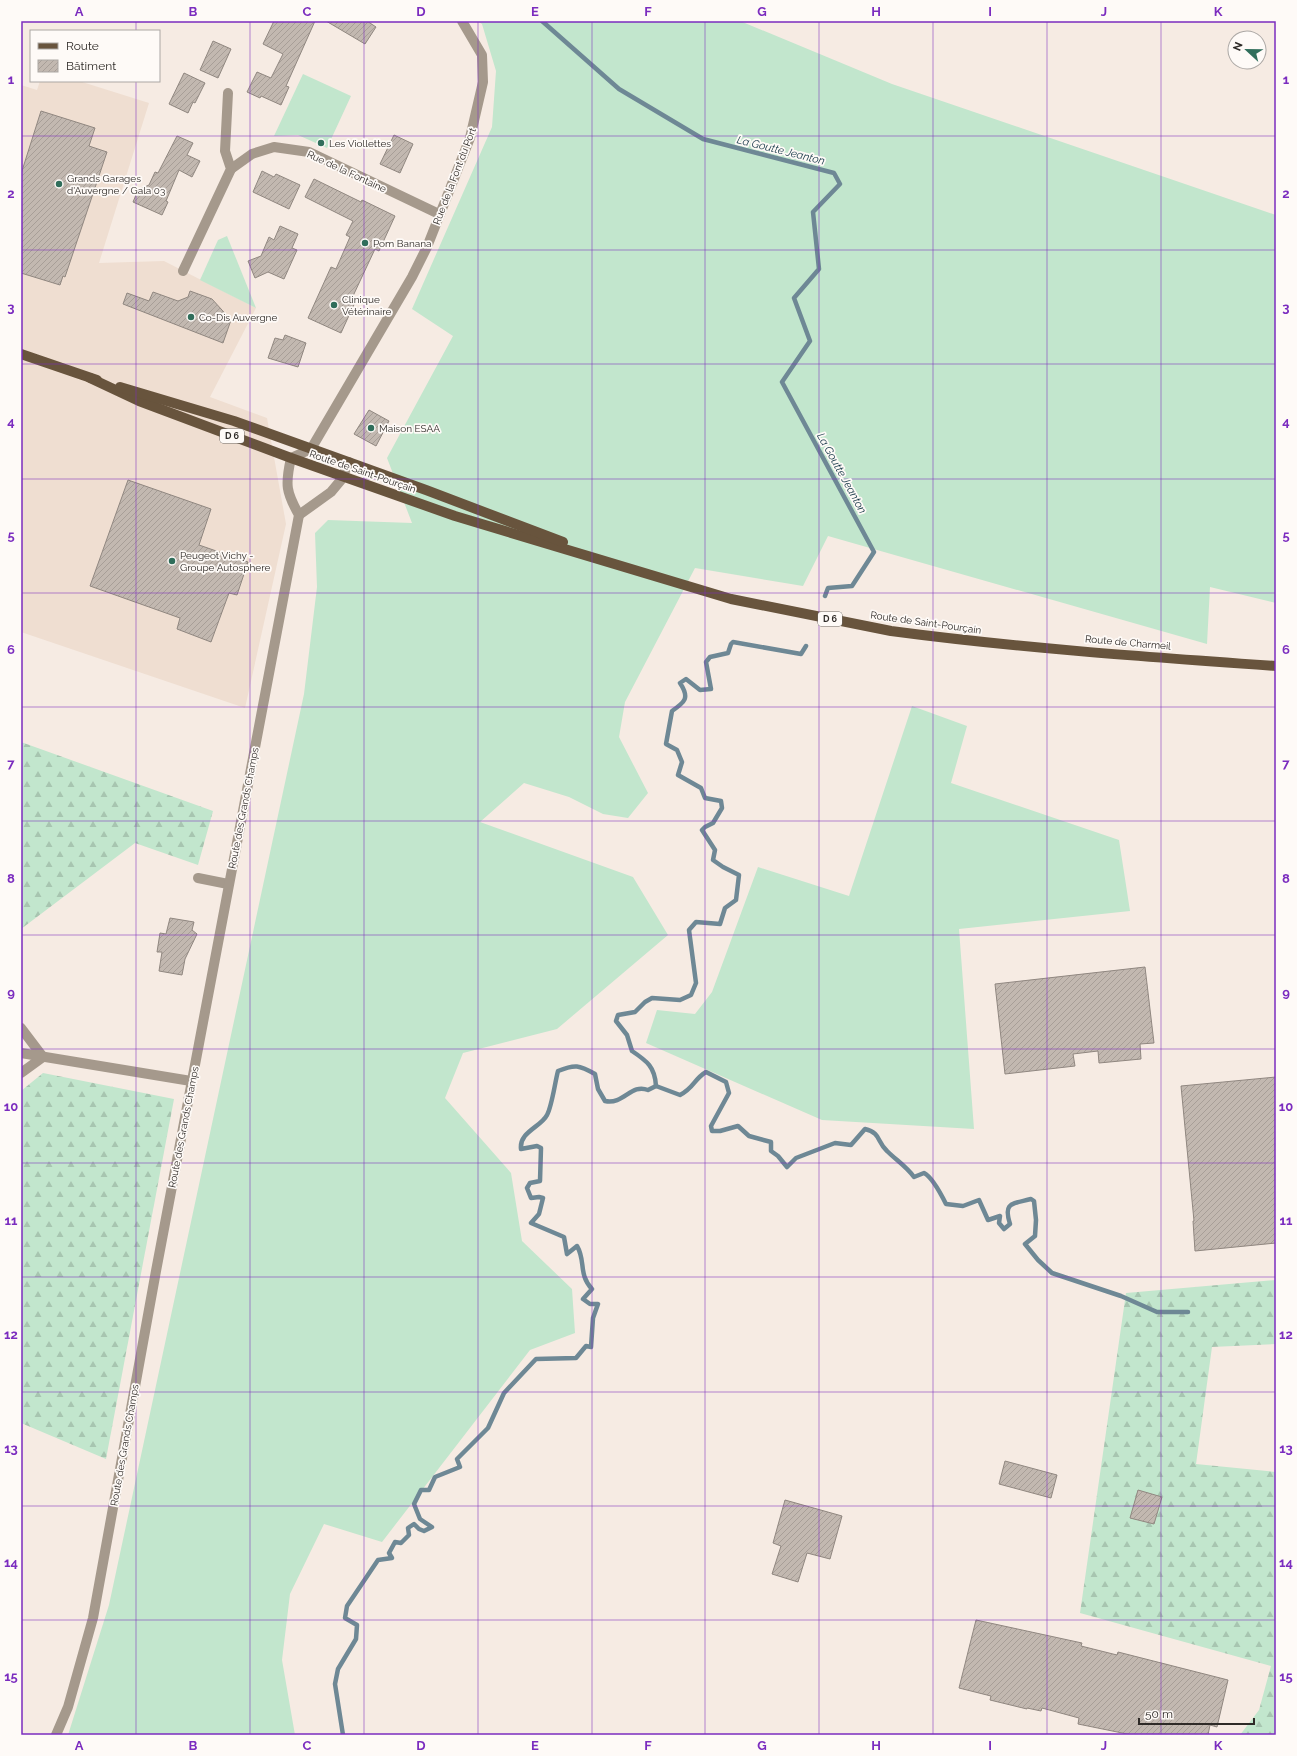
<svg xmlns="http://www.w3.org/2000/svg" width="1297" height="1756" viewBox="0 0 1297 1756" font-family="Raleway,sans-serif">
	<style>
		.built { fill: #efded1 }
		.grass { fill: #c2e6cd }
		.forest { fill: url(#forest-firs) }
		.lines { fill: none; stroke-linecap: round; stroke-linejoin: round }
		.stream { stroke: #6e8895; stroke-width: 4.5 }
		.building { fill: url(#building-hatch); stroke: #908780 }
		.street { stroke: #a5998c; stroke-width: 10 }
		.primary { stroke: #68543d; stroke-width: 10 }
		.grid { fill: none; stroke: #7b2cbf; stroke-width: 1; stroke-opacity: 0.55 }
		.poi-dot { fill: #306e5b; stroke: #fefaf7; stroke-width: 1.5 }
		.labels { text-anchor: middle; stroke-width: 3.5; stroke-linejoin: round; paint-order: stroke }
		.shield { fill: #fefaf7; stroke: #6c6865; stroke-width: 1 }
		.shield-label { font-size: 9px; font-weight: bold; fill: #2e2a27 }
		.poi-label { font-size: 10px; fill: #2e2a27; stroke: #fefaf7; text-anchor: start }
		.street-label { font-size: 10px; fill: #2e2a27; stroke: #fefaf7 }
		.water-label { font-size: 11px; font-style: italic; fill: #113444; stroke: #fefaf7 }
		.neatline { fill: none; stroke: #7b2cbf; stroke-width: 1.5 }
		.grid-label { font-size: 13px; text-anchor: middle; font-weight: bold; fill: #7b2cbf }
	</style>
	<defs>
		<pattern id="forest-firs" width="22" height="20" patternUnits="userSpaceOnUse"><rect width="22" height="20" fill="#c2e6cd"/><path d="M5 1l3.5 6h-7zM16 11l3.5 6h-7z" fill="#a7c5b0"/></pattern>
		<pattern id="building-hatch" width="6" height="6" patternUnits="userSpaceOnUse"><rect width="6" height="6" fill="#c2b8b0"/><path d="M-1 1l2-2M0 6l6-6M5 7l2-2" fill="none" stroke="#a79e97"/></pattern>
	</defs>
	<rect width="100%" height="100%" fill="#f6ebe3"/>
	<path class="built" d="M40,81H79L149,103L99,263L164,261L256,308L210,397L267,418L286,524L245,708L21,632V85L37,90Z"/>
	<g class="grass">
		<path d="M477,21H740L892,84L1276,215V603L1210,587L1207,644L828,536L803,586L695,568L625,702L619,737L648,793L628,818L603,814L569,797L524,783L480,822L633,877L668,935L557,1029L463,1053L445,1098L511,1173L522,1241L572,1289L575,1333L530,1350L382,1542L324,1524L290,1594L282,1660L295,1735H68L109,1605L304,694L317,587L315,533L328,520L412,523L387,458L453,336L412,309L492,127L496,71L482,24Z"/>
		<path d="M303,74L351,96L327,148L298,135L274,136Z"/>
		<path d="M227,236L256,308L200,280L218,240Z"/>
		<path d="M912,706L967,726L951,783L1119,840L1130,911L959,929L974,1129L822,1120L646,1043L657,1010L695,1014L712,992L758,867L849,896Z"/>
	</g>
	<g class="forest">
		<path d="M21,742L213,811L198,865L135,843L21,929Z"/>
		<path d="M43,1073L174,1099L106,1459L21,1423V1091Z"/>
		<path d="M1276,1280V1344L1212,1347L1196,1464L1276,1472V1735H1240L1259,1710L1271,1666L1080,1613L1126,1293Z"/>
	</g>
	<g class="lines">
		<g class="stream">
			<path d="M542,21L619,89L703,139L834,173L840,184L813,212L819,269L794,298L810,341L782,382L874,552L852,586L828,588L825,596"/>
			<path d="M656,1086L680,1095C694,1088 694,1079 706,1072L726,1082L729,1093L711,1126L712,1131H720L738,1126L749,1136L771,1142V1151L778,1156L787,1167L796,1158L835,1143L851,1145L865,1129C881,1133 877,1142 887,1151C896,1160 906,1166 914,1177L924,1173C932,1177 942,1196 946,1204L963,1206L979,1200L988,1220L1000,1216L999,1223L1004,1229L1010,1224C1003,1202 1012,1204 1031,1199L1034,1201L1036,1220L1035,1236L1025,1244L1038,1260L1052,1273L1121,1296L1157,1312H1188"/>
			<path d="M656,1086C655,1067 647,1061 632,1051L627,1035L616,1021L618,1015L635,1012L645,1002L652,998L680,1000L691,995L696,983L689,930L696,922L720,924L725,908L736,900L739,875L723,867L713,860L715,850L702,830L705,827L713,823L722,808L721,801L705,798L701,788L678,775L682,762L677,750L666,744L672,711C685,702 690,698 680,683L686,679L700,690L711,689L706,662L710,657L728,653L731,644L733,642L801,654L806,646"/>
			<path d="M343,1735L335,1684L338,1669L356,1639L357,1625L345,1618L347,1606L378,1560L392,1558L389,1553L395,1542L401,1543L409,1535L408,1528L414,1524L419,1529L424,1531L432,1527L420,1519L414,1504L421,1490H429L435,1477L460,1467L457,1459L488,1428L504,1393L536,1359L576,1358L586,1346L591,1347L593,1318L598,1304H590L583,1299L592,1289C578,1274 586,1261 577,1246L567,1254L564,1237L531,1223L539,1214L543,1198L539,1197L531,1198L527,1188L530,1183L540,1181L541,1148L537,1146L521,1149C519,1132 541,1127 547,1115C552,1106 555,1082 558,1071C575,1064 579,1065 595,1074L598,1089L605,1101C624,1105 631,1083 648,1090L656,1086"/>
		</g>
	</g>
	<g class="building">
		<path d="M274,21H315L286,86L289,87L281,105L261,96L260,98L247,92L257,72L271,78L283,54L263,44Z"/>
		<path d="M326,21H367L376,27L365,44Z"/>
		<path d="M213,41L231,49L218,78L200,70Z"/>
		<path d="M184,73L205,83L195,103L193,102L188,113L169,104Z"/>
		<path d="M41,111L95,128L89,146L107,152L65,277L63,276L60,285L21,273V174Z"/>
		<path d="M394,135L413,144L400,173L380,164Z"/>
		<path d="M177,136L193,143L187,155L200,161L192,177L179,170L166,201L168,202L162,215L133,202L138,190L149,185L155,172L158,173Z"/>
		<path d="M262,171L274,177L276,174L300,185L289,209L253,192Z"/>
		<path d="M314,179L361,202L362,200L395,216L379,251L375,249L353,296L357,298L341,333L308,318L331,267L336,269L350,237L346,235L353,221L305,197Z"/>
		<path d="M280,226L298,234L292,248L297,250L284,279L268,272L255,278L248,261L261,256L269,237L274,240Z"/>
		<path d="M190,291L212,299L231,320L223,343L123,304L127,293L149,301L153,292L178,301L188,297Z"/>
		<path d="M285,335L306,343L298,367L268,358L275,338L283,340Z"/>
		<path d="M369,410L389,421L376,446L354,434Z"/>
		<path d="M128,480L211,509L199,545L248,562L237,595L229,593L211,642L177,629L180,618L90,586Z"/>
		<path d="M170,918L194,922L192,930L197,934L185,959L182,975L159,971L162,952H157L160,933L166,934Z"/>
		<path d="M1145,967L1154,1043L1140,1044L1141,1059L1099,1063L1098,1051L1073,1054L1075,1066L1005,1074L995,984Z"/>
		<path d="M1276,1077V1243L1195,1251L1193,1221H1194L1181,1086Z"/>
		<path d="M1005,1461L1057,1475L1051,1498L999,1484Z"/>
		<path d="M1138,1490L1162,1497L1154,1524L1130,1518Z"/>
		<path d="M785,1500L842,1516L830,1559L807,1553L798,1582L772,1574L781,1546L773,1543Z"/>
		<path d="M976,1620L1082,1643L1081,1646L1117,1655L1118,1652L1228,1680L1217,1727L1210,1725L1208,1735H1132L1078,1724L1079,1718L1042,1708L1041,1711L1027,1708V1709L990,1700L991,1696L959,1688Z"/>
	</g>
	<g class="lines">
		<g class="street">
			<path d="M231,169L252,154L274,147L309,152L439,214"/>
			<path d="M183,271L231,169L225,151L228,93"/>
			<path d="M299,515L331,492L341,480L349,462"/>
			<path d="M198,878L228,884"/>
			<path d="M21,1028L43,1057L21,1073"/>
			<path d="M21,1053L191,1081"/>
			<path d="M56,1735L68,1707L93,1618L156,1271L299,515C286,492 285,485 291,458L311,449L412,277L427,247L470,138L483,82L482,55L462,21"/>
		</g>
		<g class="primary">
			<path d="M21,354L97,380"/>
			<path d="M90,378L139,401L291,458L455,516L731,599L891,631C1019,648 1148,657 1276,666"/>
			<path d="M120,387L234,421L426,490L563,542"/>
		</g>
	</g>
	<path class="grid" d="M136,21V31M250,21V1735M364,21V1735M478,21V1735M592,21V1735M705,21V1735M819,21V1735M933,21V1735M1047,21V1735M1161,21V1735M136,81V1735M21,136H1276M21,250H1276M21,364H1276M21,479H1276M21,593H1276M21,707H1276M21,821H1276M21,935H1276M21,1049H1276M21,1163H1276M21,1277H1276M21,1392H1276M21,1506H1276M21,1620H1276"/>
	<g class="poi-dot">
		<circle cx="321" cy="143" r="4"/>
		<circle cx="59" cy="184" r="4"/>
		<circle cx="365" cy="243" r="4"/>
		<circle cx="334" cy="305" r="4"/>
		<circle cx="191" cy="317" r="4"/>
		<circle cx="371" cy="428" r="4"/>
		<circle cx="172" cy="561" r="4"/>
	</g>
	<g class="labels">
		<g class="shield">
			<rect x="220" y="429" width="24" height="14" rx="3"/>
			<rect x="818" y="612" width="24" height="14" rx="3"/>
		</g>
		<g class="shield-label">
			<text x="232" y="439">D 6</text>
			<text x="830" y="622">D 6</text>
		</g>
		<g class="poi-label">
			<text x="329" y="147">Les Viollettes</text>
			<text x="67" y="182">Grands Garages<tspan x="67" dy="12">d'Auvergne / Gala 03</tspan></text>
			<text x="373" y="247">Pom Banana</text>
			<text x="342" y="303">Clinique<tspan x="342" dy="12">Vétérinaire</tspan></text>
			<text x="199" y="321">Co-Dis Auvergne</text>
			<text x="379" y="432">Maison ESAA</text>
			<text x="180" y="559">Peugeot Vichy -<tspan x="180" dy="12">Groupe Autosphere</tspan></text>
		</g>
		<g class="street-label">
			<text transform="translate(347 171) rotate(25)" y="4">Rue de la Fontaine</text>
			<text transform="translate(454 176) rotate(-69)" y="4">Rue de la Font du Port</text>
			<text transform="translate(363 471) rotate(19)" y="4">Route de Saint-Pourçain</text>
			<text transform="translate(926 622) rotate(8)" y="4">Route de Saint-Pourçain</text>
			<text transform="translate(1128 642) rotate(5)" y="4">Route de Charmeil</text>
			<text transform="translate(243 808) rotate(-79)" y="4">Route des Grands Champs</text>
			<text transform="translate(183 1127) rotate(-79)" y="4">Route des Grands Champs</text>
			<text transform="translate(124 1445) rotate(-80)" y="4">Route des Grands Champs</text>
		</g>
		<g class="water-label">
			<text transform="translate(781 150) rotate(14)" y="4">La Goutte Jeanton</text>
			<text transform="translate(842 473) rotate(61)" y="4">La Goutte Jeanton</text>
		</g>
	</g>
	<rect width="1297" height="1756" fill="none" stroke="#fefaf7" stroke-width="44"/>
	<rect x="30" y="30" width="130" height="52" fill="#fefaf7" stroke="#aba7a4"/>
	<rect x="38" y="43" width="20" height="6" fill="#68543d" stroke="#aba7a4"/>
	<text x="66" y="50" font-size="12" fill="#2e2a27">Route</text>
	<rect x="38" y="60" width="20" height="12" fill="url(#building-hatch)" stroke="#aba7a4"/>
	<text x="66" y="70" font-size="12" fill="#2e2a27">Bâtiment</text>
	<g transform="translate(1247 50) rotate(292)"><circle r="19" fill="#fefaf7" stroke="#aba7a4"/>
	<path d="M0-3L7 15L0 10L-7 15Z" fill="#306e5b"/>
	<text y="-6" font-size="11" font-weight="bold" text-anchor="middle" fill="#2e2a27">N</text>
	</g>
	<path d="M1139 1718v6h115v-6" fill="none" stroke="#2e2a27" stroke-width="2"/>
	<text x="1145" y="1718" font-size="12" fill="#2e2a27" stroke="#fefaf7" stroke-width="3" paint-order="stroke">50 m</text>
	<rect x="22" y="22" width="1253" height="1712" class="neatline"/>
	<g class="grid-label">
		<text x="79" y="16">A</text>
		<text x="193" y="16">B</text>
		<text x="307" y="16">C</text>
		<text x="421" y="16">D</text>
		<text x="535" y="16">E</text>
		<text x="648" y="16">F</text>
		<text x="762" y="16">G</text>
		<text x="876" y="16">H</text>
		<text x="990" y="16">I</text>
		<text x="1104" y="16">J</text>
		<text x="1218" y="16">K</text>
		<text x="11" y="84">1</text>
		<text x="1286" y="84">1</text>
		<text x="11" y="198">2</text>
		<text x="1286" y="198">2</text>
		<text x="11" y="312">3</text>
		<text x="1286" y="312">3</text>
		<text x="11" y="426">4</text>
		<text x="1286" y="426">4</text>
		<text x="11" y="540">5</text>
		<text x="1286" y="540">5</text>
		<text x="11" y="654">6</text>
		<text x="1286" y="654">6</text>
		<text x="11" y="768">7</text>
		<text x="1286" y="768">7</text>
		<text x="11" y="883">8</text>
		<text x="1286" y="883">8</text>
		<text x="11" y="997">9</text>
		<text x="1286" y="997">9</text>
		<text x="11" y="1111">10</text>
		<text x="1286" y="1111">10</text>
		<text x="11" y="1225">11</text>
		<text x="1286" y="1225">11</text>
		<text x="11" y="1339">12</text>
		<text x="1286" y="1339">12</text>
		<text x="11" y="1453">13</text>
		<text x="1286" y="1453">13</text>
		<text x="11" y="1567">14</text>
		<text x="1286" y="1567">14</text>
		<text x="11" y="1681">15</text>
		<text x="1286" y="1681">15</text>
		<text x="79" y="1750">A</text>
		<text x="193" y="1750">B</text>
		<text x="307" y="1750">C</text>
		<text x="421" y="1750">D</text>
		<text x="535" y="1750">E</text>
		<text x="648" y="1750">F</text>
		<text x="762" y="1750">G</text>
		<text x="876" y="1750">H</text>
		<text x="990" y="1750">I</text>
		<text x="1104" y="1750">J</text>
		<text x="1218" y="1750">K</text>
	</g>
</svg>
